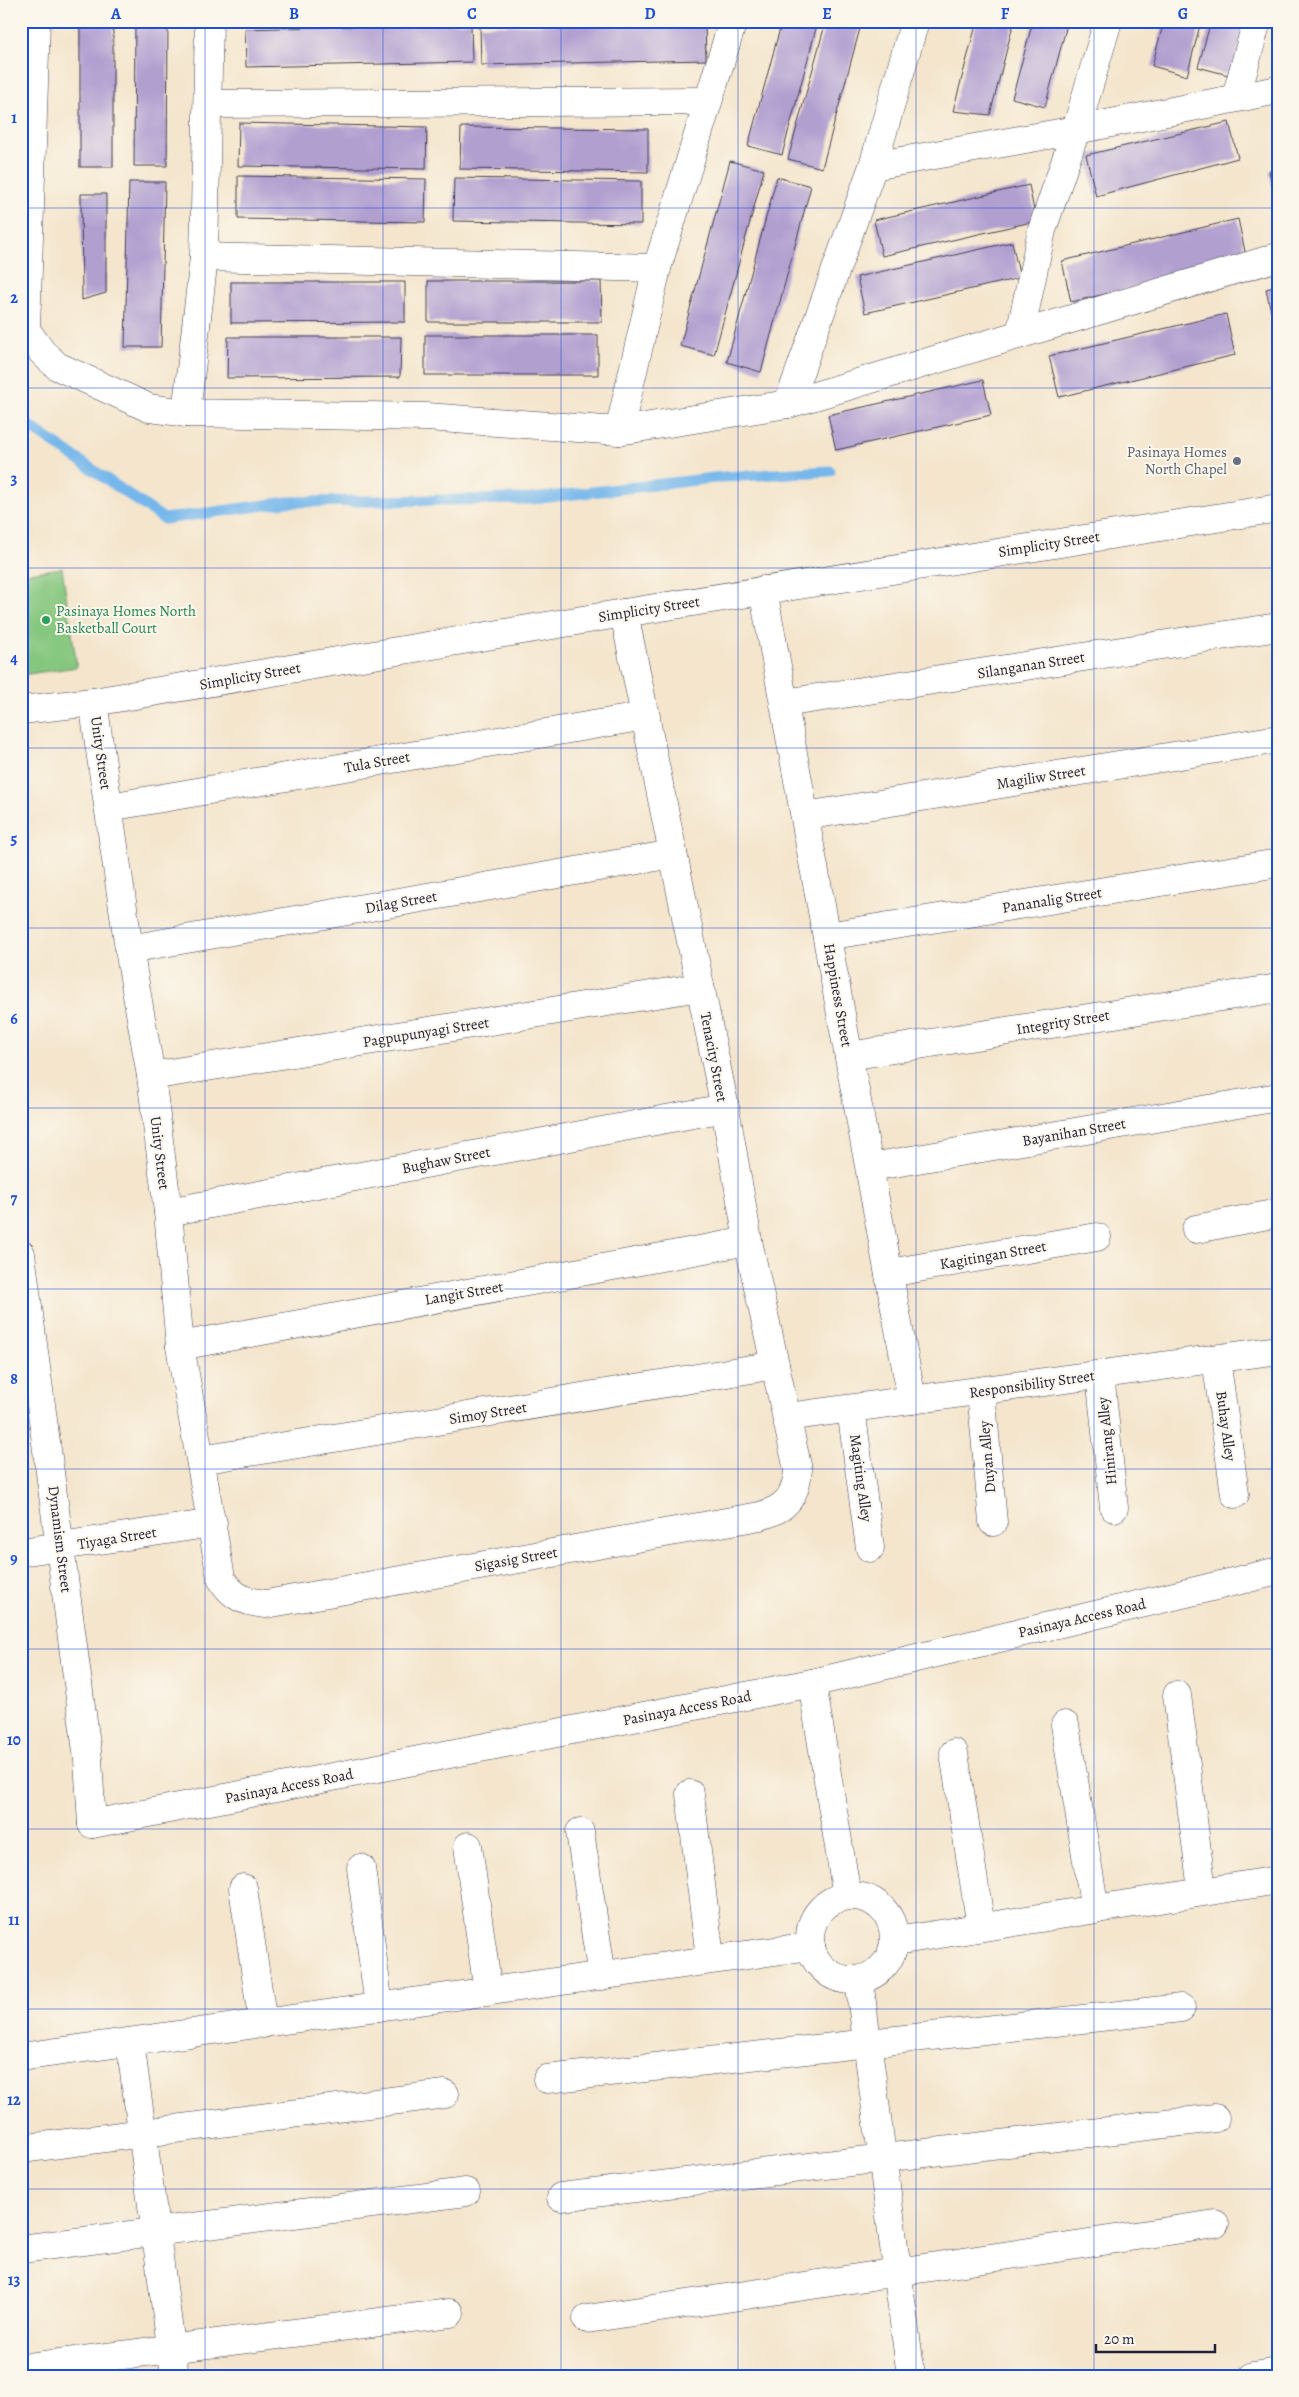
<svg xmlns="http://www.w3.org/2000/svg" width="1299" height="2397" viewBox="0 0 1299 2397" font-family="Alegreya,serif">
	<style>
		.green { fill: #86c77f; stroke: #54745d }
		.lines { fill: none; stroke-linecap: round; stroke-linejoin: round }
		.stream { stroke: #76b7eb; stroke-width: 11 }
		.building { fill: #b19fd0 }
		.minor-casing { stroke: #423f51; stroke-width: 29 }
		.tertiary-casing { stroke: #423f51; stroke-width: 29 }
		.minor { stroke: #fff; stroke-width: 28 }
		.tertiary { stroke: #fff; stroke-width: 28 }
		.grid { fill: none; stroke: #1d4ed8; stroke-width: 1; stroke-opacity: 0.55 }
		.worship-dot { fill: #6b7280; stroke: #fbf7ec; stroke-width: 2 }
		.leisure-dot { fill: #2e9e5b; stroke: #fbf7ec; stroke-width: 2 }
		.labels { text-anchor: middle; stroke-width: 4; stroke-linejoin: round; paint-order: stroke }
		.worship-label { font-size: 15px; fill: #5b616d; stroke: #fbf7ec; text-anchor: end }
		.street-label { font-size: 15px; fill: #22223b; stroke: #fbf7ec }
		.leisure-label { font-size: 15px; fill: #27864d; stroke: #fbf7ec; text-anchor: start }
		.neatline { fill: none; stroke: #1d4ed8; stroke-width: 2 }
		.grid-label { font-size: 16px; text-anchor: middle; font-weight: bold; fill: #1d4ed8 }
	</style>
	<rect width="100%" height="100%" fill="#fbf7ec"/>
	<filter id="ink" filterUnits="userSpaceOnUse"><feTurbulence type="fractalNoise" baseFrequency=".02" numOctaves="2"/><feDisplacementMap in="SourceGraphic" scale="10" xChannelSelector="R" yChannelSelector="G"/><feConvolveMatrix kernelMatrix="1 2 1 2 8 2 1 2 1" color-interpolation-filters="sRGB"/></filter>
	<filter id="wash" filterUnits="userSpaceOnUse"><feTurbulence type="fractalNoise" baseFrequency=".0096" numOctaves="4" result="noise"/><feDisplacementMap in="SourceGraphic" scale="20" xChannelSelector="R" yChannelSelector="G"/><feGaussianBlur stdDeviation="1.12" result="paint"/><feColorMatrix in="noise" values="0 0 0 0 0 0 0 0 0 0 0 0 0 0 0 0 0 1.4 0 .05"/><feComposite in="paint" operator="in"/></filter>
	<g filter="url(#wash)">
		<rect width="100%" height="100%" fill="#f4e5cc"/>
		<path class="green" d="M62,568L77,667L21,675V574Z"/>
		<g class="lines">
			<path class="stream" d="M21,420L164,519L287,502L531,499L723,477L830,471"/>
		</g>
		<g id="blocks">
			<g class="building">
				<rect x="80" y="21" width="33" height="146"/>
				<path d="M135,21H168L167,166H134Z"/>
				<path d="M705,21L706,60L481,65L480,26Z"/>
				<path d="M782,21H818L782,155L748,146Z"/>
				<path d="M826,21H862L822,168L788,159Z"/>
				<path d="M977,21H1014L990,115L953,111Z"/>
				<path d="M1033,21H1068L1045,107L1012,98Z"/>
				<path d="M1164,21H1201L1187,76L1152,66Z"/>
				<path d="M1211,21H1247L1232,76L1198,67Z"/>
				<path d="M471,23L472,62L246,67L245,29Z"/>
				<path d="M1229,122L1238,158L1096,196L1086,155Z"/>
				<path d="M239,123L427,127L426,169L238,166Z"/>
				<path d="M461,127L648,129V172L460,169Z"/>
				<path d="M730,161L764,170L714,355L680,346Z"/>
				<path d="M1278,169V205L1277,206L1269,171Z"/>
				<path d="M238,176L426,179L425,222L238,219Z"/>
				<path d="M777,177L811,186L761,372L727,362Z"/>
				<path d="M454,178L641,181V224L453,221Z"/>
				<path d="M129,182H165L161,347H125Z"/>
				<path d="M1029,185L1036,221L882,256L874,220Z"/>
				<path d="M81,194H106V293L82,300Z"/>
				<path d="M1238,219L1247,261L1071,302L1062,261Z"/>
				<path d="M1012,242L1020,278L865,313L857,277Z"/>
				<path d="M428,281H601L602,322H428Z"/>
				<path d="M231,282H405V322L231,323Z"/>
				<path d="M1278,286V324L1274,325L1266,289Z"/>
				<path d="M1226,314L1235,355L1059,397L1049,356Z"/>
				<rect x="425" y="335" width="173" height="40"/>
				<path d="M228,337H401L400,377L227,378Z"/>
				<path d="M983,380L991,415L836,450L828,415Z"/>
			</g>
		</g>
	</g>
	<g filter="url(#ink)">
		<use href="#blocks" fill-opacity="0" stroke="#423f51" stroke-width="1"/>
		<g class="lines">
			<g class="minor-casing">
				<g id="minor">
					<path d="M209,21L204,257L186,413L427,417L619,431L788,404L1278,257"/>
					<path d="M1236,97L1257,21"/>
					<path d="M208,104L707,101"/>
					<path d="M873,166L1076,130L1108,21"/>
					<path d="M204,257L657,268"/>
					<path d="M21,323L42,352L57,366L149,408L186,413"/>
					<path d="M26,330L36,21"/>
					<path d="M1020,334L1042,230L1076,130L1278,90"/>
					<path d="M788,404L873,166L915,21"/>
					<path d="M619,431L657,268L733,21"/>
					<path d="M763,590L912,1400"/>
					<path d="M93,702L129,949L151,1076L168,1212L180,1346L221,1578C232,1597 245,1602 266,1604L760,1516C786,1509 796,1496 798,1470L748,1241L725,1108L624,613"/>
					<path d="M784,703L1278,627"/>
					<path d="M21,710L93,702L624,613L1278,508"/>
					<path d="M109,807L646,716"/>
					<path d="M805,816L1278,739"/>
					<path d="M827,936L1278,863"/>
					<path d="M129,949L673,854"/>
					<path d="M849,1056L1278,988"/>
					<path d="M151,1076L700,987"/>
					<path d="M871,1167L1278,1097"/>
					<path d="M168,1212L725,1108"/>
					<path d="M1196,1229L1278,1213"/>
					<path d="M21,1254L88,1759L92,1824"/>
					<path d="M889,1273L1097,1237"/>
					<path d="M180,1346L748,1241"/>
					<path d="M1216,1359L1235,1494"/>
					<path d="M1100,1375L1114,1508"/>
					<path d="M981,1391L993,1522"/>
					<path d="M851,1409L870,1548"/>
					<path d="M787,1417L1278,1350"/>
					<path d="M201,1460L775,1365"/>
					<path d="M21,1552L213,1523"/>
					<path d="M812,1683L847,1896"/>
					<path d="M1177,1695L1202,1890"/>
					<path d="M1065,1725L1095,1910"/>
					<path d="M954,1753L981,1927"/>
					<path d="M690,1794L710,1958"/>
					<path d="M580,1832L602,1976"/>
					<path d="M468,1846L488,1992"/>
					<path d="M361,1868L379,2007"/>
					<path d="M243,1888L263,2024"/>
					<circle cx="852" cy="1938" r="42"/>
					<path d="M896,1941L1278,1880"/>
					<path d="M859,1980L911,2376"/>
					<path d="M130,2042L175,2376"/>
					<path d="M21,2057L811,1946"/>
					<path d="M547,2079L1181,2008"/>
					<path d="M21,2149L445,2094"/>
					<path d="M561,2197L1215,2118"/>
					<path d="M21,2249L466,2192"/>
					<path d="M587,2319L1215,2224"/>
					<path d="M21,2368L450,2313"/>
					<path d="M1253,2376L1278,2372"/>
				</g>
			</g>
			<g class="tertiary-casing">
				<path id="tertiary" d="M92,1824L812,1683L1278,1571"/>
			</g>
			<use href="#minor" class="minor"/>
			<use href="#tertiary" class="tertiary"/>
		</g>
	</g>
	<path class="grid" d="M205,21V2376M383,21V2376M561,21V2376M738,21V2376M916,21V2376M1094,21V2376M21,208H1278M21,388H1278M21,568H1278M21,748H1278M21,928H1278M21,1108H1278M21,1289H1278M21,1469H1278M21,1649H1278M21,1829H1278M21,2009H1278M21,2189H1278"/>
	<circle class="worship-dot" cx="1237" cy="461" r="5"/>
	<circle class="leisure-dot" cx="46" cy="620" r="5"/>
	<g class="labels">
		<g class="worship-label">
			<text x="1227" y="457">Pasinaya Homes<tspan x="1227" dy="17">North Chapel</tspan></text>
		</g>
		<g class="street-label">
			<text transform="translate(1049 544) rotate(-9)" y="5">Simplicity Street</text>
			<text transform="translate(649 609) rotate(-9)" y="5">Simplicity Street</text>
			<text transform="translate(1031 665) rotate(-9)" y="5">Silanganan Street</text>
			<text transform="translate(250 676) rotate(-10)" y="5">Simplicity Street</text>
			<text transform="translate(101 753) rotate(82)" y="5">Unity Street</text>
			<text transform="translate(377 762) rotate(-10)" y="5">Tula Street</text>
			<text transform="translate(1041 777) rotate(-9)" y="5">Magiliw Street</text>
			<text transform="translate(1052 900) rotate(-9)" y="5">Pananalig Street</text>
			<text transform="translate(401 902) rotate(-10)" y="5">Dilag Street</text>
			<text transform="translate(838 995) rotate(80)" y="5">Happiness Street</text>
			<text transform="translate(1063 1022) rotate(-9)" y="5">Integrity Street</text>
			<text transform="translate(426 1032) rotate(-9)" y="5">Pagpupunyagi Street</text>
			<text transform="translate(714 1057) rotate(79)" y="5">Tenacity Street</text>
			<text transform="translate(1074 1132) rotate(-10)" y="5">Bayanihan Street</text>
			<text transform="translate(160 1153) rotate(83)" y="5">Unity Street</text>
			<text transform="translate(446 1160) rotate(-11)" y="5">Bughaw Street</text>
			<text transform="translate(993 1255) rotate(-10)" y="5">Kagitingan Street</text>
			<text transform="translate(464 1293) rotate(-10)" y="5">Langit Street</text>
			<text transform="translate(1032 1384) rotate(-8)" y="5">Responsibility Street</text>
			<text transform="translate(488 1413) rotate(-9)" y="5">Simoy Street</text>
			<text transform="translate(1226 1426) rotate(82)" y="5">Buhay Alley</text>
			<text transform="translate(1107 1441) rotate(-96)" y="5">Hinirang Alley</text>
			<text transform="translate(987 1457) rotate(-95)" y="5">Duyan Alley</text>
			<text transform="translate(861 1478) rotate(82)" y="5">Magiting Alley</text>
			<text transform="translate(117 1538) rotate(-9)" y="5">Tiyaga Street</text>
			<text transform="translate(60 1539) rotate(83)" y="5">Dynamism Street</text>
			<text transform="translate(516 1559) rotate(-10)" y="5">Sigasig Street</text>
			<text transform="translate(1082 1618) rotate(-13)" y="5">Pasinaya Access Road</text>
			<text transform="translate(687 1708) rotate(-11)" y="5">Pasinaya Access Road</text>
			<text transform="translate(289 1786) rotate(-11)" y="5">Pasinaya Access Road</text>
		</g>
		<g class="leisure-label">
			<text x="56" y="616">Pasinaya Homes North<tspan x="56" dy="17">Basketball Court</tspan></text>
		</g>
	</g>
	<rect width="1299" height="2397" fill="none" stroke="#fbf7ec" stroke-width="55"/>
	<path d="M1096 2344v8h119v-8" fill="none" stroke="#22223b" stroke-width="2.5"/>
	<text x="1104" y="2344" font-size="15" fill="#22223b" stroke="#fbf7ec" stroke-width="4" paint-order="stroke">20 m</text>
	<rect x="28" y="28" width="1244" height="2342" class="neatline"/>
	<g class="grid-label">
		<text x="116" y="19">A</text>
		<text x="294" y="19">B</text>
		<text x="472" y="19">C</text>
		<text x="650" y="19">D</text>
		<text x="827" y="19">E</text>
		<text x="1005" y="19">F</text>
		<text x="1183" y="19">G</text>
		<text x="14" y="123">1</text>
		<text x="14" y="303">2</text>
		<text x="14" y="484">3</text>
		<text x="14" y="664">4</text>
		<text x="14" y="844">5</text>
		<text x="14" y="1024">6</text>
		<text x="14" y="1204">7</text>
		<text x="14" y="1384">8</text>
		<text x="14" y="1564">9</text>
		<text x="14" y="1745">10</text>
		<text x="14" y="1925">11</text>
		<text x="14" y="2105">12</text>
		<text x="14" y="2285">13</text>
	</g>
</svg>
